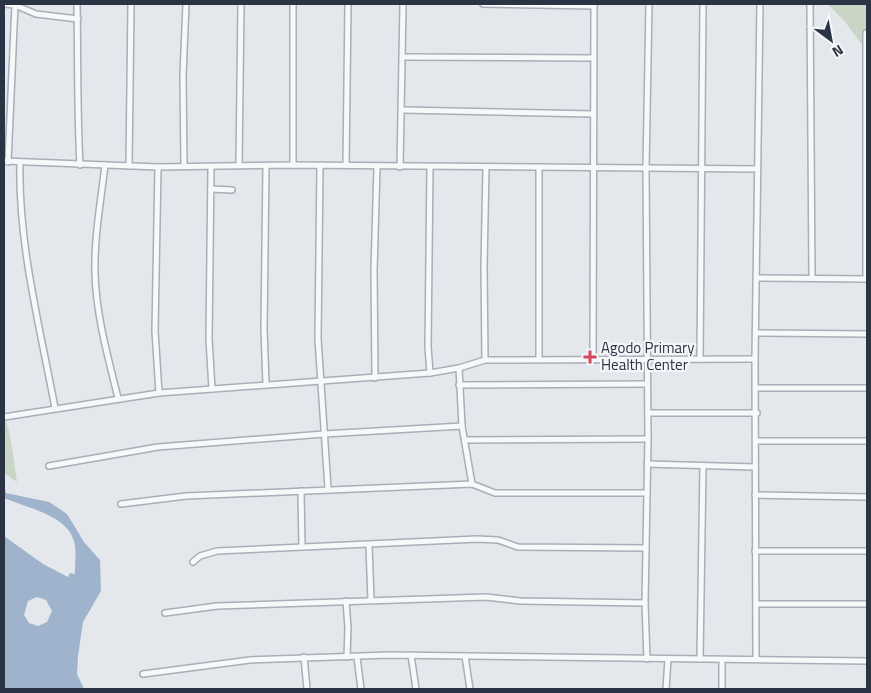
<svg xmlns="http://www.w3.org/2000/svg" width="871" height="693" viewBox="0 0 871 693" font-family="'Titillium Web',sans-serif">
	<style>
		.green { fill: #c9d6c5 }
		.water { fill: #9fb4cc; fill-rule: evenodd }
		.lines { fill: none; stroke-linecap: round; stroke-linejoin: round }
		.street-casing { stroke: #a9aeb7; stroke-width: 8 }
		.street { stroke: #f7f8fa; stroke-width: 5 }
		.poi-dot { fill: #d1495b; stroke: #f4f6f9; stroke-width: 2 }
		.labels { text-anchor: middle; stroke-width: 4.5; stroke-linejoin: round; paint-order: stroke }
		.poi-label { font-size: 15px; fill: #2b3445; stroke: #f4f6f9; text-anchor: start }
	</style>
	<rect width="100%" height="100%" fill="#e4e7ec"/>
	<g class="green">
		<path d="M828,4H867V52L846,23Z"/>
		<path d="M4,414L10,435L17,482L4,473Z"/>
	</g>
	<path class="water" d="M4,485L6,493L49,502L67,514L84,542L100,560L101,591L83,622L78,656L77,674L84,689H4V536L43,564L68,577L70,573L75,574C75,565 76,555 75,546C72,516 27,508 4,498ZM37,597L46,600L52,611L47,622L38,626L29,623L24,615L28,601Z"/>
	<g class="lines">
		<g class="street-casing">
			<g id="street">
				<path d="M4,4L15,5L36,14L78,19"/>
				<path d="M77,4C78,58 77,111 80,165"/>
				<path d="M293,4V165"/>
				<path d="M483,4L594,6"/>
				<path d="M810,4L812,277"/>
				<path d="M866,33V278"/>
				<path d="M403,57L593,58"/>
				<path d="M403,110L593,114"/>
				<path d="M4,161L158,167L293,165L757,169"/>
				<path d="M8,162L15,5"/>
				<path d="M20,163C18,243 40,328 55,408"/>
				<path d="M105,165C101,200 94,237 95,273C96,315 108,357 118,398"/>
				<path d="M239,165L241,4"/>
				<path d="M346,165L348,4"/>
				<path d="M129,166L131,4"/>
				<path d="M184,166L183,75L186,4"/>
				<path d="M266,166L264,329L266,384"/>
				<path d="M320,166L318,339L328,488"/>
				<path d="M158,167L155,331L159,393"/>
				<path d="M211,167L209,339L212,389"/>
				<path d="M400,167L403,4"/>
				<path d="M430,167L428,347L430,373"/>
				<path d="M211,189L232,190"/>
				<path d="M757,278L867,279"/>
				<path d="M756,333L867,334"/>
				<path d="M539,359V167"/>
				<path d="M700,359L703,4"/>
				<path d="M485,360L484,266L486,168"/>
				<path d="M593,360L594,4"/>
				<path d="M459,368L462,426L472,484"/>
				<path d="M375,378L374,271L377,166"/>
				<path d="M459,385L646,384"/>
				<path d="M757,388H867"/>
				<path d="M648,413H757"/>
				<path d="M4,417L159,393L430,373L459,368L485,360L755,359"/>
				<path d="M465,440L648,439"/>
				<path d="M756,441H867"/>
				<path d="M647,464L755,467"/>
				<path d="M49,466L158,447L324,434L462,426"/>
				<path d="M301,491L302,547"/>
				<path d="M755,495L867,497"/>
				<path d="M121,504L186,496L472,484L495,493H647"/>
				<path d="M369,546L371,600"/>
				<path d="M755,551H867"/>
				<path d="M193,562L200,556L217,551L477,539L498,540L518,547L646,548"/>
				<path d="M346,601L348,628L347,657"/>
				<path d="M756,604H867"/>
				<path d="M165,613L217,606L486,597L520,601L645,603"/>
				<path d="M411,655L416,689"/>
				<path d="M465,656L470,689"/>
				<path d="M304,657L307,689"/>
				<path d="M357,657L361,689"/>
				<path d="M647,659L645,603L648,439L646,168L649,4"/>
				<path d="M700,659L703,467"/>
				<path d="M756,659L755,359L760,4"/>
				<path d="M143,674L250,660L389,655L867,661"/>
				<path d="M666,689L668,659"/>
				<path d="M722,689V660"/>
			</g>
		</g>
		<use href="#street" class="street"/>
	</g>
	<path class="poi-dot" d="M587.5 349.5h5v5h5v5h-5v5h-5v-5h-5v-5h5z"/>
	<g class="labels">
		<g class="poi-label">
			<text x="601" y="353">Agodo Primary<tspan x="601" dy="17">Health Center</tspan></text>
		</g>
	</g>
	<rect width="871" height="693" fill="none" stroke="#2b3445" stroke-width="10"/>
	<g transform="translate(831 40) rotate(148)" stroke="#f4f6f9" stroke-width="4" paint-order="stroke">
	<path d="M0-4L9 19L0 12L-9 19Z" fill="#2b3445"/>
	<text y="-8" font-size="14" font-weight="bold" text-anchor="middle" fill="#2b3445">N</text>
	</g>
</svg>
